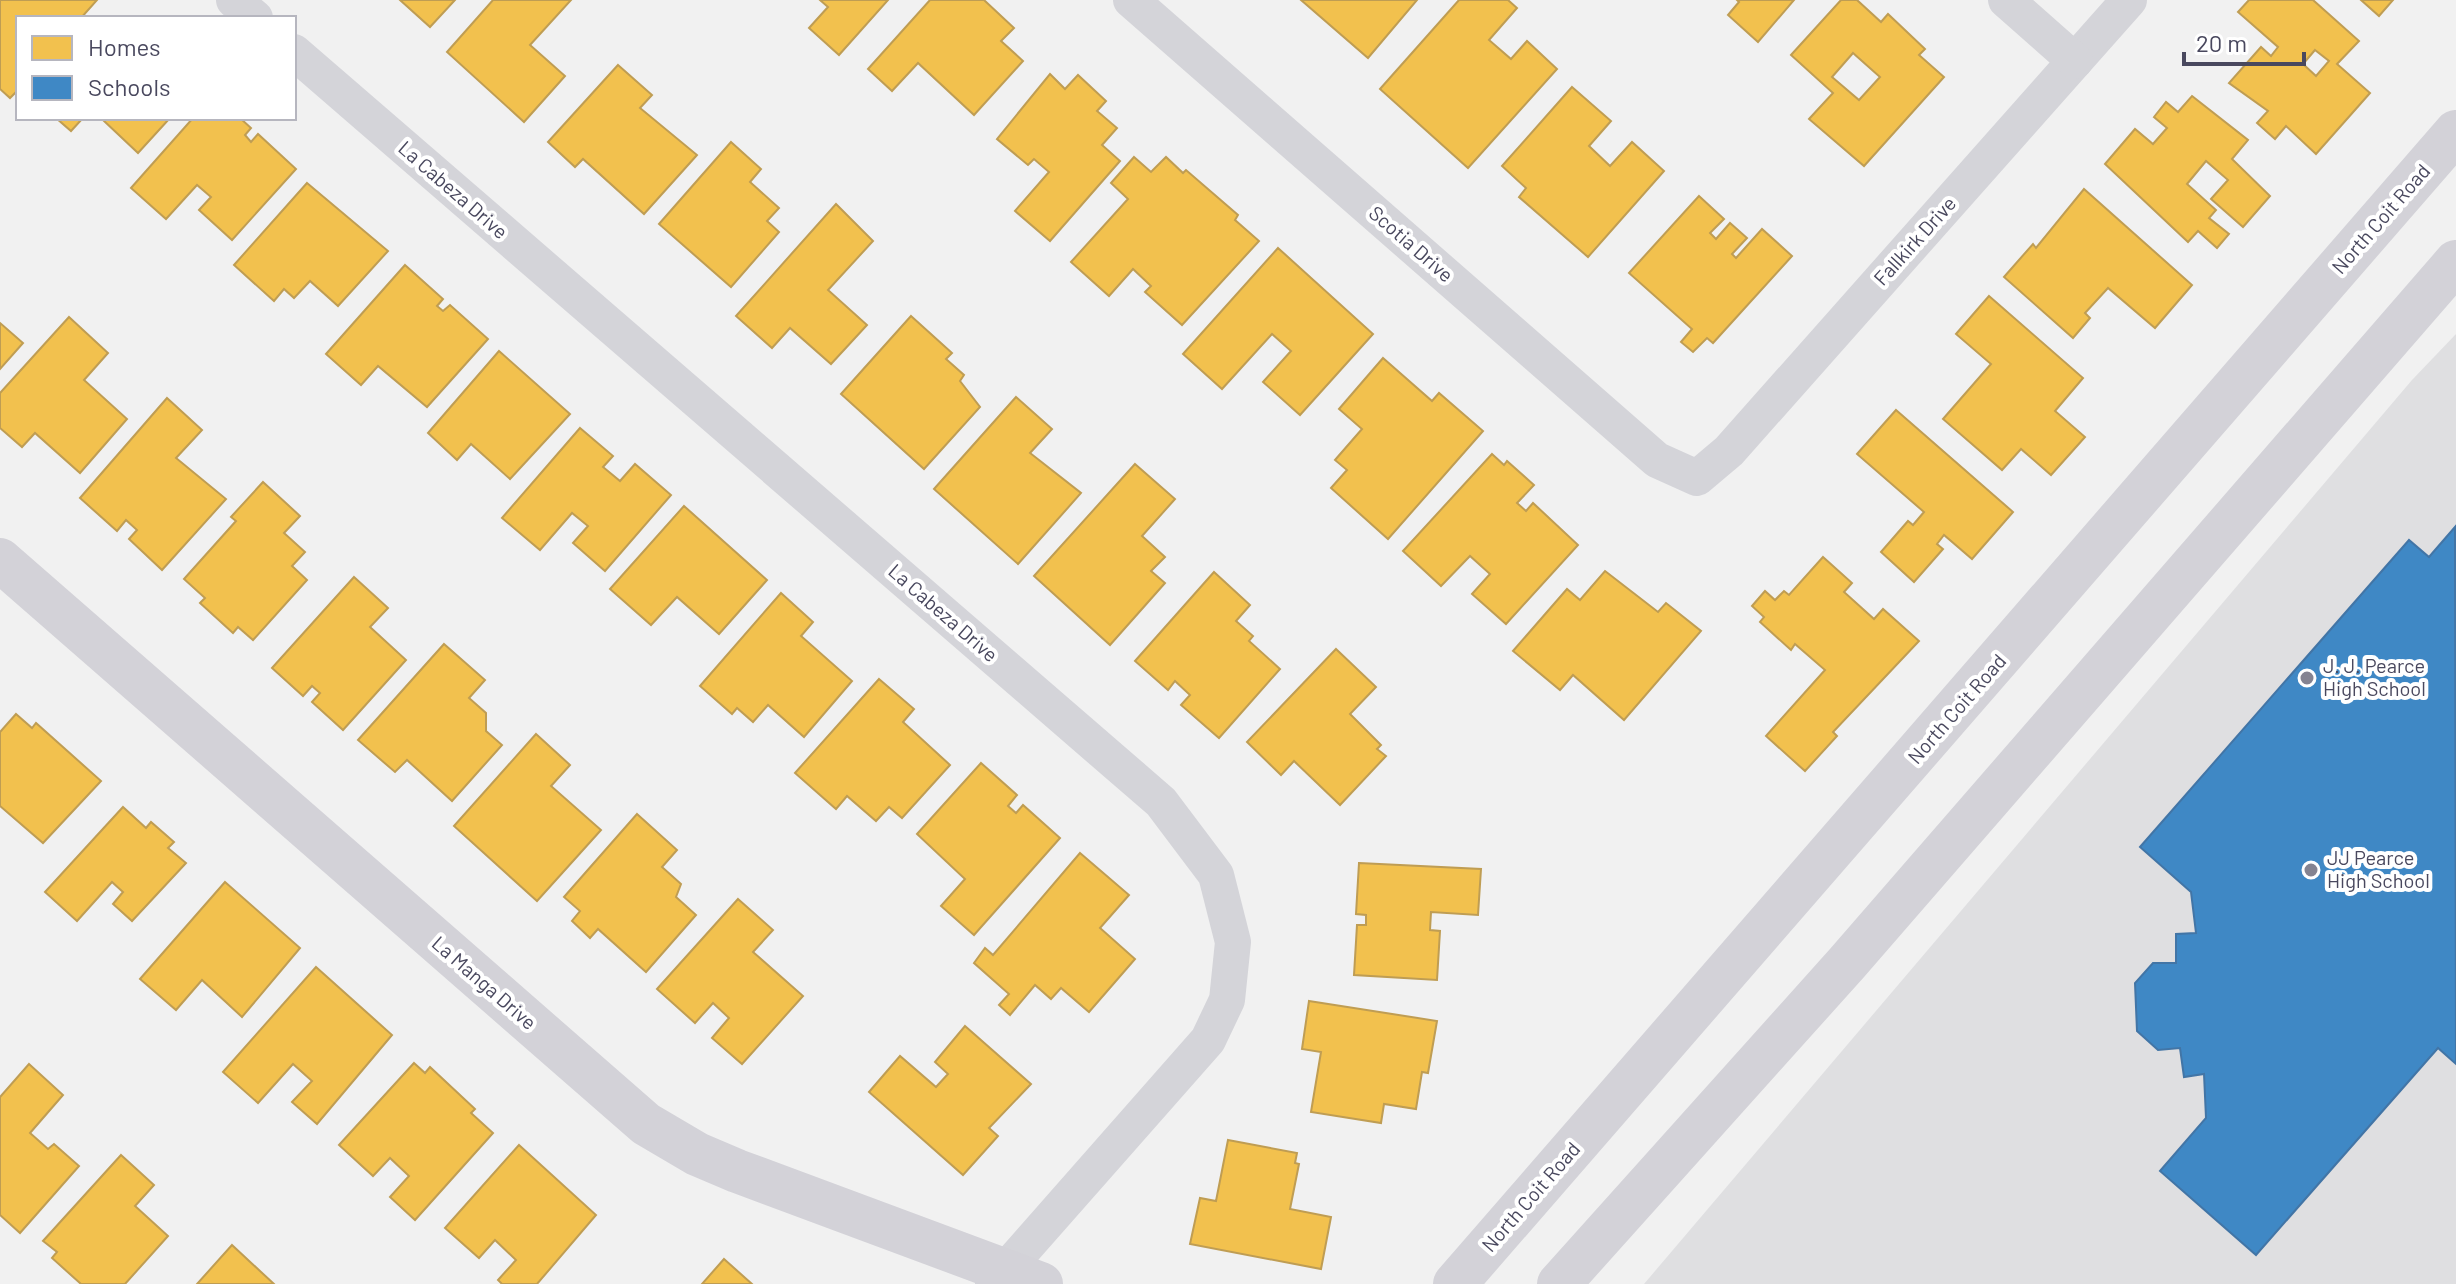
<svg xmlns="http://www.w3.org/2000/svg" width="2456" height="1284" viewBox="0 0 2456 1284" font-family="Barlow,sans-serif">
	<style>
		.education { fill: #dfdfe1 }
		.homes { fill: #f2c14e; stroke: #bf9d53; stroke-width: 2; fill-rule: evenodd }
		.schools { fill: #3f88c5; stroke: #4275a6; stroke-width: 2 }
		.lines { fill: none; stroke-linecap: round; stroke-linejoin: round }
		.street { stroke: #d4d4d9; stroke-width: 36 }
		.secondary { stroke: #d3d2d8; stroke-width: 44 }
		.poi-dot { fill: #848391; stroke: #fff; stroke-width: 3 }
		.labels { text-anchor: middle; stroke-width: 8; stroke-linejoin: round; paint-order: stroke }
		.street-label { font-size: 20px; fill: #49485e; stroke: #fff }
		.poi-label { font-size: 20px; fill: #49485e; stroke: #fff; text-anchor: start }
	</style>
	<rect width="100%" height="100%" fill="#f1f1f1"/>
	<path class="education" d="M2456,334V1284H1644L2412,380Z"/>
	<g class="homes">
		<path d="M0,0H97L81,18H18V90L10,98L0,89Z"/>
		<path d="M400,0H455L430,27Z"/>
		<path d="M493,0H571L530,45L565,76L524,122L447,52Z"/>
		<path d="M820,0H888L839,55L809,28L828,7Z"/>
		<path d="M930,0H984L1014,28L1001,41L1023,61L974,115L918,63L892,91L868,69Z"/>
		<path d="M1301,0H1417L1368,58Z"/>
		<path d="M1459,0H1508L1517,8L1489,40L1511,59L1527,41L1557,69L1468,168L1380,89Z"/>
		<path d="M1737,0H1794L1758,42L1728,15L1739,2Z"/>
		<path d="M1841,0H1857L1881,22L1888,14L1925,49L1919,55L1944,77L1864,166L1809,119L1833,93L1791,55ZM1853,53L1880,77L1859,100L1832,77Z"/>
		<path d="M2249,0H2313L2359,41L2337,64L2370,93L2316,154L2286,126L2275,139L2257,123L2268,111L2229,83L2261,47L2271,56L2278,47L2238,12ZM2315,50L2329,61L2316,76L2303,64Z"/>
		<path d="M2361,0H2393L2379,16Z"/>
		<path d="M618,65L652,95L640,108L697,155L644,214L583,159L575,167L548,142Z"/>
		<path d="M1050,74L1065,89L1078,75L1106,101L1097,111L1117,128L1102,145L1120,161L1050,241L1015,211L1049,172L1034,159L1028,165L997,139Z"/>
		<path d="M1572,87L1611,121L1589,146L1610,166L1632,142L1664,171L1588,257L1519,197L1526,188L1502,166Z"/>
		<path d="M2192,96L2248,140L2232,159L2270,196L2243,227L2211,199L2228,180L2206,161L2187,184L2216,210L2209,218L2229,234L2217,248L2198,231L2188,242L2105,164L2135,129L2153,144L2167,128L2154,117L2166,102L2178,112Z"/>
		<path d="M56,118H83L71,131Z"/>
		<path d="M107,118H170L138,153L104,121Z"/>
		<path d="M193,118H240L251,128L245,135L251,142L258,134L296,169L232,240L199,210L211,197L197,185L166,219L131,188Z"/>
		<path d="M731,142L761,169L750,182L779,208L767,221L779,232L731,287L659,224Z"/>
		<path d="M1134,157L1151,172L1166,157L1183,173L1186,170L1238,215L1235,220L1259,241L1182,325L1145,292L1151,286L1133,269L1109,296L1071,262L1128,199L1111,183Z"/>
		<path d="M307,183L388,251L338,306L310,281L294,298L284,289L274,301L234,265Z"/>
		<path d="M2084,189L2192,285L2155,328L2108,288L2085,313L2090,318L2073,338L2004,277L2033,244L2036,248Z"/>
		<path d="M1699,196L1724,219L1710,233L1716,239L1730,223L1747,238L1732,254L1736,258L1762,229L1792,256L1713,343L1707,338L1693,352L1681,342L1692,329L1629,273Z"/>
		<path d="M836,204L873,241L828,290L867,325L831,364L790,328L772,348L736,316Z"/>
		<path d="M1278,248L1373,334L1300,415L1263,382L1291,351L1272,334L1222,389L1183,354Z"/>
		<path d="M405,265L443,299L437,306L443,311L450,305L488,339L427,407L378,366L361,385L326,354Z"/>
		<path d="M1989,296L2083,378L2055,411L2085,437L2051,475L2021,449L2002,470L1943,419L1991,364L1956,334Z"/>
		<path d="M911,316L952,353L946,359L964,375L960,381L980,407L924,469L841,394Z"/>
		<path d="M69,317L108,353L84,380L127,419L80,473L35,433L22,447L0,428V393Z"/>
		<path d="M0,323L23,343L0,369Z"/>
		<path d="M499,351L570,414L510,479L471,444L457,460L428,433Z"/>
		<path d="M1383,358L1432,401L1439,393L1483,431L1388,539L1331,488L1347,470L1335,460L1362,429L1339,409Z"/>
		<path d="M1016,397L1052,429L1030,453L1081,493L1018,564L934,489Z"/>
		<path d="M167,398L202,430L176,458L226,499L162,570L129,539L137,530L126,520L117,531L80,498Z"/>
		<path d="M1896,410L2013,512L1972,559L1944,535L1937,544L1943,549L1914,582L1881,552L1908,521L1913,525L1924,512L1857,454Z"/>
		<path d="M580,428L613,456L603,467L620,481L635,464L671,495L605,571L573,543L588,526L572,513L540,550L502,518Z"/>
		<path d="M1492,454L1504,465L1507,461L1534,485L1517,503L1526,511L1533,503L1578,545L1506,624L1472,594L1490,574L1470,556L1441,586L1403,551Z"/>
		<path d="M1135,464L1175,499L1142,536L1165,557L1151,571L1165,583L1110,645L1034,576Z"/>
		<path d="M263,482L300,516L284,533L305,552L292,566L307,580L253,640L238,627L233,633L200,603L205,598L184,579L236,521L231,517Z"/>
		<path d="M684,506L767,580L719,634L677,597L651,625L610,589Z"/>
		<path d="M1823,557L1852,583L1844,592L1874,619L1883,609L1919,641L1833,732L1837,736L1805,771L1766,736L1825,670L1795,644L1791,650L1760,622L1764,617L1752,606L1765,591L1775,600L1784,591L1789,595Z"/>
		<path d="M1605,571L1658,612L1666,603L1701,631L1624,720L1573,675L1560,690L1513,651L1567,589L1580,600Z"/>
		<path d="M1214,572L1250,605L1236,621L1253,636L1249,641L1280,669L1219,738L1181,705L1190,695L1175,681L1168,690L1135,661Z"/>
		<path d="M354,577L388,608L370,627L406,660L343,730L312,702L320,693L312,686L303,696L272,668Z"/>
		<path d="M781,593L813,622L801,636L852,681L804,737L768,705L753,722L737,708L732,714L700,686Z"/>
		<path d="M444,644L485,680L469,698L486,713V731L502,745L452,801L407,760L395,772L358,740Z"/>
		<path d="M1336,649L1376,687L1350,714L1381,745L1377,749L1386,756L1340,805L1294,761L1281,775L1247,742Z"/>
		<path d="M879,679L914,709L903,722L950,765L902,818L889,807L876,821L847,796L836,809L795,773Z"/>
		<path d="M16,714L32,728L36,723L101,781L43,843L0,806V732Z"/>
		<path d="M536,734L570,765L551,786L601,830L537,901L454,826Z"/>
		<path d="M981,763L1017,795L1008,806L1016,813L1023,805L1060,838L974,935L941,906L965,879L917,834Z"/>
		<path d="M123,807L146,828L151,822L174,842L168,848L186,863L132,921L113,904L123,892L112,882L77,921L45,892Z"/>
		<path d="M637,814L677,850L662,867L681,884L676,897L696,915L646,972L598,929L590,938L572,921L580,911L564,897Z"/>
		<path d="M1080,853L1129,895L1100,928L1135,959L1089,1012L1061,988L1051,999L1035,985L1010,1015L999,1005L1009,994L974,963L985,948L993,955Z"/>
		<path d="M1359,863L1481,869L1478,915L1431,912L1430,930L1440,931L1437,980L1354,975L1357,925H1366V915L1356,914Z"/>
		<path d="M225,882L300,948L242,1017L202,980L176,1010L140,979Z"/>
		<path d="M738,899L773,930L753,952L803,996L742,1064L712,1038L729,1018L713,1003L695,1023L657,989Z"/>
		<path d="M316,967L392,1035L317,1124L292,1102L312,1081L293,1064L258,1103L223,1072Z"/>
		<path d="M1309,1001L1437,1021L1428,1073L1422,1072L1416,1109L1384,1104L1381,1123L1311,1112L1321,1052L1302,1049Z"/>
		<path d="M965,1026L1031,1084L989,1128L998,1136L963,1175L869,1092L900,1056L936,1087L948,1074L935,1062Z"/>
		<path d="M414,1063L425,1073L430,1067L475,1109L471,1113L493,1133L415,1220L390,1197L409,1176L390,1158L373,1176L339,1145Z"/>
		<path d="M29,1064L63,1095L30,1133L48,1149L54,1144L79,1166L20,1233L0,1215V1097Z"/>
		<path d="M1228,1140L1297,1153L1295,1163L1299,1164L1290,1209L1331,1217L1321,1269L1190,1244L1200,1198L1216,1201Z"/>
		<path d="M519,1145L596,1215L537,1284H502L498,1280L516,1260L495,1240L479,1258L445,1228Z"/>
		<path d="M121,1155L154,1185L135,1206L168,1236L125,1284H81L52,1258L57,1252L43,1241Z"/>
		<path d="M232,1245L274,1284H197Z"/>
		<path d="M724,1259L752,1284H702Z"/>
	</g>
	<path class="schools" d="M2455,527L2456,1064L2438,1048L2256,1255L2160,1171L2206,1118L2204,1074L2184,1077L2180,1048L2158,1050L2137,1031L2135,983L2153,963H2176V934L2196,933L2191,892L2140,847L2409,540L2429,557Z"/>
	<g class="lines">
		<g class="street">
			<path d="M234,0L255,18"/>
			<path d="M1131,0L1657,460L1697,478L1729,451L2129,0"/>
			<path d="M2006,0L2075,61"/>
			<path d="M294,52L1161,802L1216,875L1233,942L1227,1000L1208,1040L993,1284"/>
		</g>
		<g class="secondary">
			<path d="M0,560L646,1124L697,1154L737,1171L1041,1284"/>
			<path d="M1455,1284L2456,132"/>
			<path d="M1559,1284L1847,963L2456,262"/>
		</g>
	</g>
	<g class="poi-dot">
		<circle cx="2307" cy="678" r="8"/>
		<circle cx="2311" cy="870" r="8"/>
	</g>
	<g class="labels">
		<g class="street-label">
			<text transform="translate(453 190) rotate(41)" y="7">La Cabeza Drive</text>
			<text transform="translate(2381 219) rotate(-49)" y="7">North Coit Road</text>
			<text transform="translate(1915 241) rotate(-48)" y="7">Fallkirk Drive</text>
			<text transform="translate(1411 244) rotate(41)" y="7">Scotia Drive</text>
			<text transform="translate(943 613) rotate(41)" y="7">La Cabeza Drive</text>
			<text transform="translate(1957 709) rotate(-49)" y="7">North Coit Road</text>
			<text transform="translate(484 983) rotate(41)" y="7">La Manga Drive</text>
			<text transform="translate(1531 1197) rotate(-49)" y="7">North Coit Road</text>
		</g>
		<g class="poi-label">
			<text x="2323" y="673">J. J. Pearce<tspan x="2323" dy="23">High School</tspan></text>
			<text x="2327" y="865">JJ Pearce<tspan x="2327" dy="23">High School</tspan></text>
		</g>
	</g>
	<rect x="16" y="16" width="280" height="104" fill="#ffffff" stroke="#b6b6bf" stroke-width="2"/>
	<rect x="32" y="36" width="40" height="24" fill="#f2c14e" stroke="#b6b6bf" stroke-width="2"/>
	<text x="88" y="56" font-size="24" fill="#49485e">Homes</text>
	<rect x="32" y="76" width="40" height="24" fill="#3f88c5" stroke="#b6b6bf" stroke-width="2"/>
	<text x="88" y="96" font-size="24" fill="#49485e">Schools</text>
	<path d="M2184 52v12h120v-12" fill="none" stroke="#49485e" stroke-width="4"/>
	<text x="2196" y="52" font-size="24" fill="#49485e" stroke="#ffffff" stroke-width="6" paint-order="stroke">20 m</text>
</svg>
